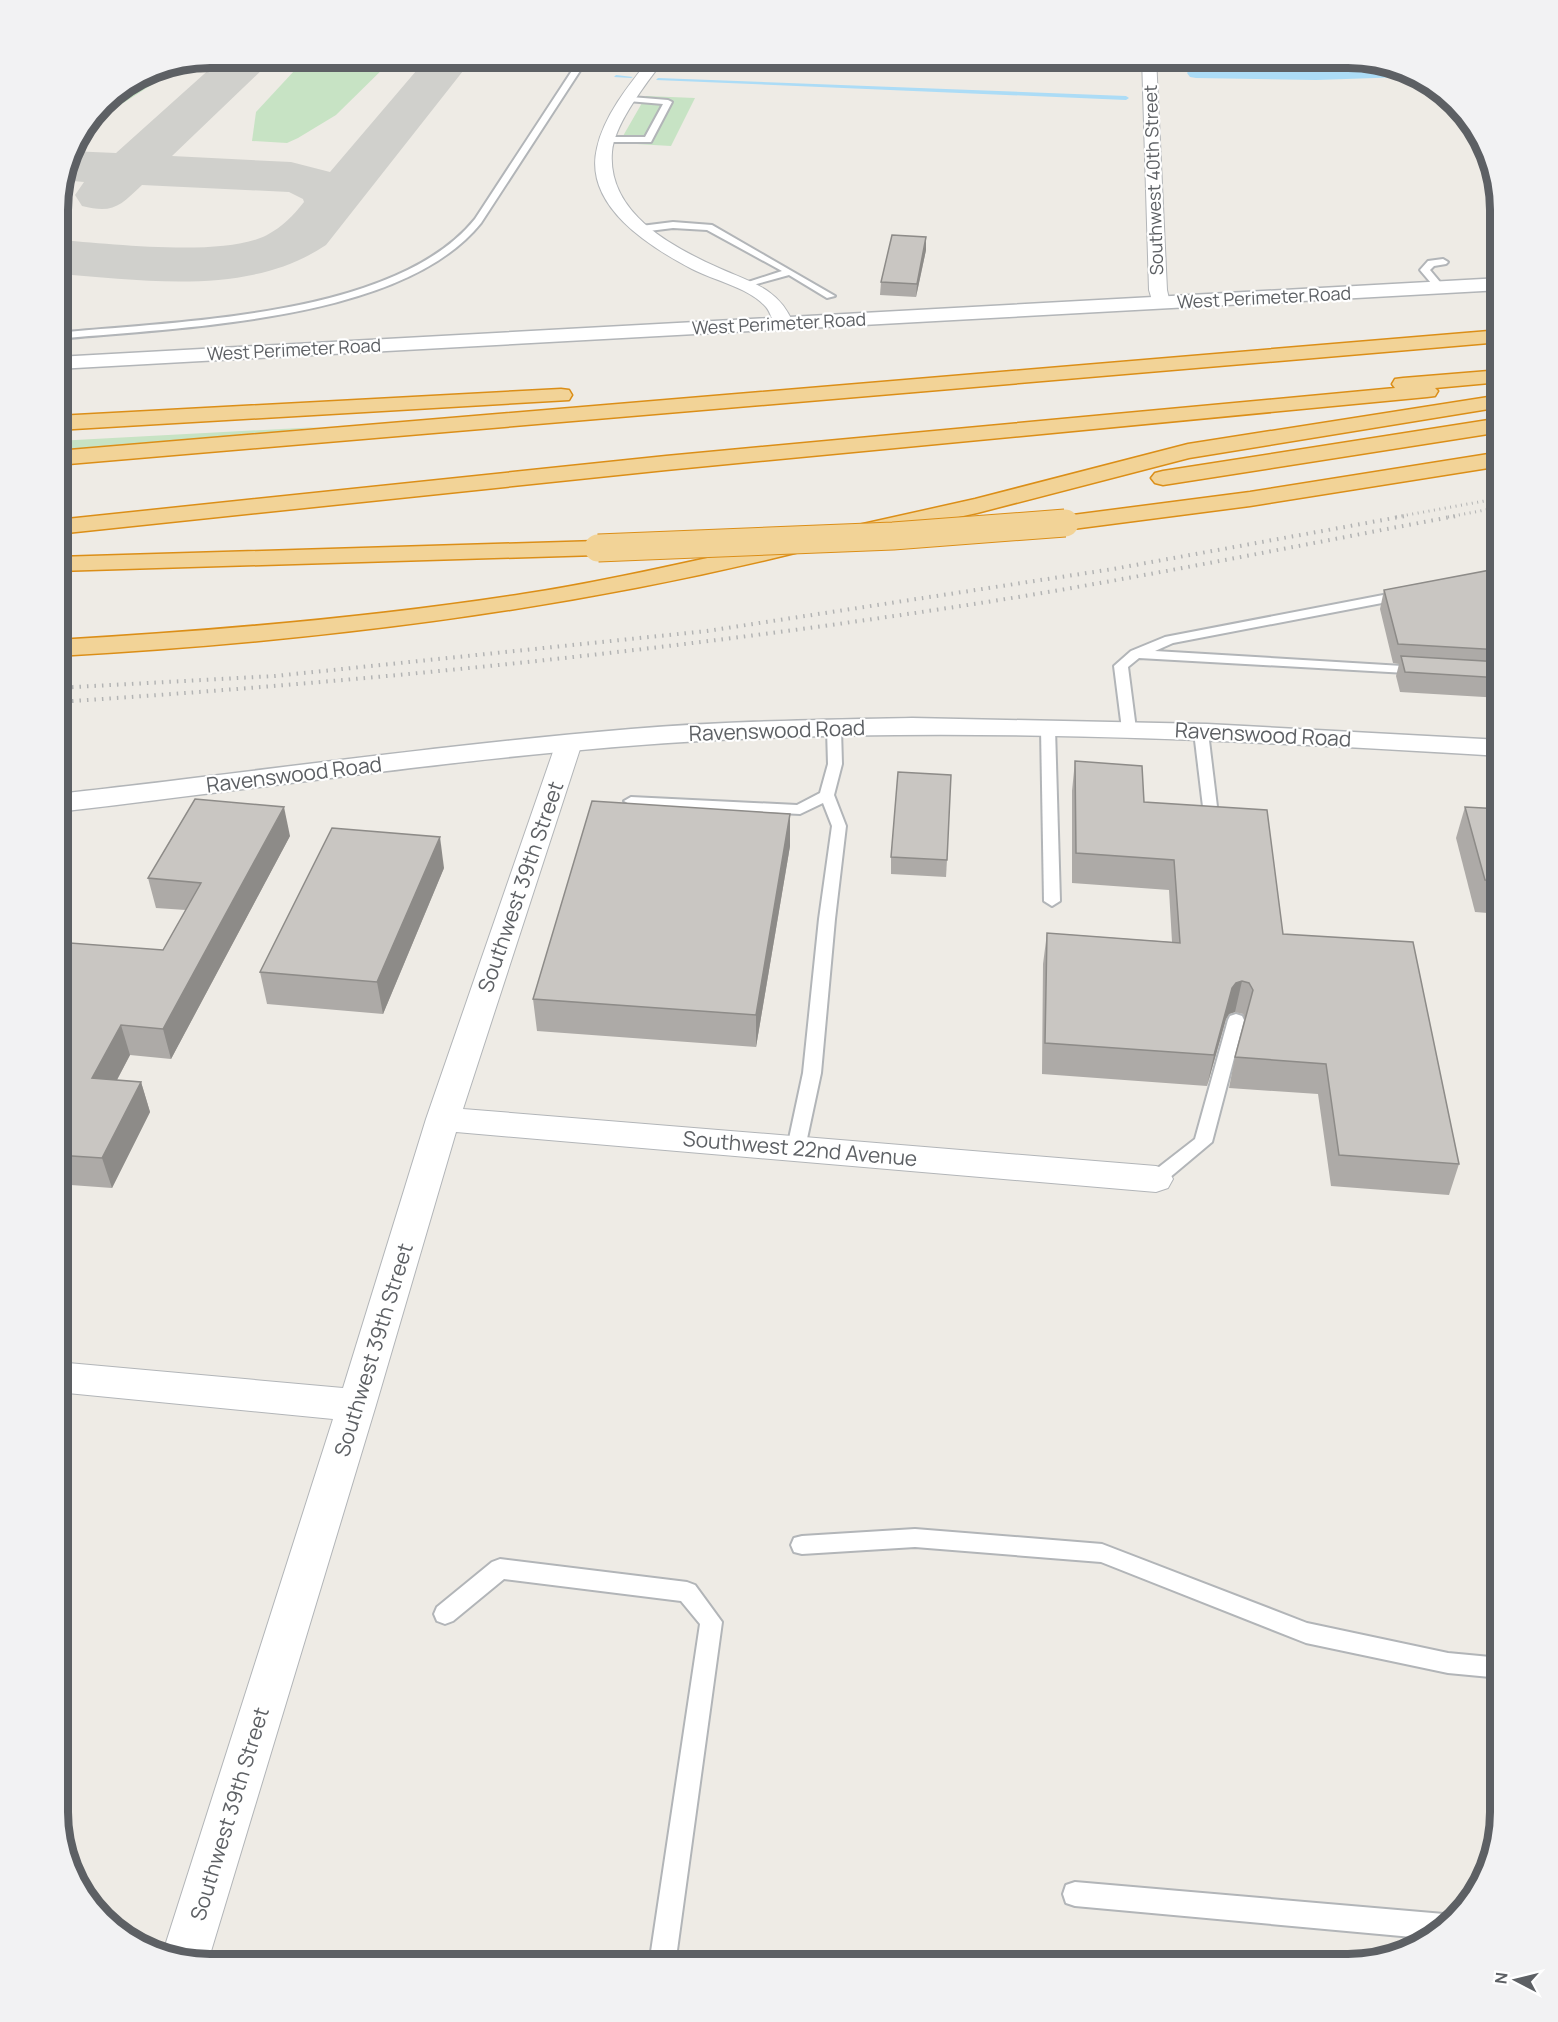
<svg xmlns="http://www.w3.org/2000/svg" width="1558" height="2022" viewBox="0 0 1558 2022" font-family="Manrope,sans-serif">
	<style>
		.green { fill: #c7e3c4 }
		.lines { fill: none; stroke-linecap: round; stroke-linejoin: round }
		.stream { fill: #acdcf6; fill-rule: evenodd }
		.canal { fill: #acdcf6; fill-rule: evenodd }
		.taxiway { fill: #d0d0cc; fill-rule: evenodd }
		.service-casing { stroke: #b2b5b8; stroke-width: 4 }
		.minor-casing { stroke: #b2b5b8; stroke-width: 2 }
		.tertiary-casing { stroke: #b2b5b8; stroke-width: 3 }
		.motorway-casing { stroke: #db8e17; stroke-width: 3 }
		.service { fill: #fff; fill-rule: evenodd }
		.minor { fill: #fff; fill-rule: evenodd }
		.tertiary { fill: #fff; fill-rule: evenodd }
		.motorway { fill: #f2d397; fill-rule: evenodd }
		.rail-far1 { stroke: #b3b4b4; stroke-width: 3; stroke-dasharray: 1 4.5; stroke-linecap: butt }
		.rail { stroke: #b3b4b4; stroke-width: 4; stroke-dasharray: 1.5 6; stroke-linecap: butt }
		.motorway-bridge-casing { stroke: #db8e17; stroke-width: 29; stroke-linecap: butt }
		.motorway-bridge { stroke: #f2d397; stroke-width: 27 }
		.wall { fill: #adaaa7 }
		.shaded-wall { fill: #8d8b88 }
		.building { fill: #c9c6c2; stroke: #8d8b88; stroke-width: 1.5 }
		.labels { text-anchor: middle; stroke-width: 4.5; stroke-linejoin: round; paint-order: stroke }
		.far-street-label { font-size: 18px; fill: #5d6064; stroke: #fff }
		.street-label { font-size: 21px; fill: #5d6064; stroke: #fff }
		.rim { fill: none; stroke: #5d6064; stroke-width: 8 }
	</style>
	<rect width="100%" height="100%" fill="#eeebe5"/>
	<g class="green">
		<path d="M307,57H395L336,115L298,138L287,143L252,141L256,112Z"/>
		<path d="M187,62L83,129L109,95L152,69Z"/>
		<path d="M646,96L695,98L671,146L619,143Z"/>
		<path d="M319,427L103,451L57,454V441Z"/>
	</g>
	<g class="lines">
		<g class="stream">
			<path d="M616,75L633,77L631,78L614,77Z"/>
			<path d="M658,78L1126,96L1129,98L1126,100L656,80Z"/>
		</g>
		<path class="canal" d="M1390,67L1412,74L1405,77L1316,80L1196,78L1190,77L1187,73L1190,69L1196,68L1316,70Z"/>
		<path class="taxiway" d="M223,57H271L265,67L172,156L291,162L330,172L428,57H474L326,245C249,297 145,280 57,274V240C108,243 223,258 267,235C282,227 293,216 304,202L303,199L289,192L142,185C120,206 113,214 82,206L75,195L84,182L62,180L70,151L116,153Z"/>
		<g class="service-casing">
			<g id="service">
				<path d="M581,57H589L481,223C401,323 177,327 57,339V333C176,321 395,318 475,219Z"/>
				<path d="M631,97L668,100L672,102L651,142H605L604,140L608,137H645L663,104L628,101L627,99Z"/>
				<path d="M673,222L712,225L835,296L827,298L789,275L742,288V284L782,271L707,230L673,228L641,232L636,229L641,226Z"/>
				<path d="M1443,259L1448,262L1446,264L1434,266L1430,270L1445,288L1440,291L1437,290L1420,270L1428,261Z"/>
				<path d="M1404,591L1410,595L1408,598L1173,643L1155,651L1419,667L1424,668L1426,671L1424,674L1139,658L1128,667L1136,729L1129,733L1122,729L1114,666L1131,651L1165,637Z"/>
				<path d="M1048,724L1055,728L1060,901L1052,906L1044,901L1041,728Z"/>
				<path d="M834,725L841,729L842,764L834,795L846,826L835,919L821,1073L805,1148L802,1153L796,1154L790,1153L787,1148L803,1073L819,919L832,826L823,803L800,814L631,805L624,801L631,797L797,805L820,793L828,764L827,729Z"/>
				<path d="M1201,728L1208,732L1218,815L1211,819L1204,815L1194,732Z"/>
				<path d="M1236,1014L1242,1016L1244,1020L1212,1142L1162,1184L1156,1186L1150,1184L1147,1179L1150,1174L1195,1139L1228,1020L1230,1016Z"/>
				<path d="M915,1529L1102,1544L1307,1623L1448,1653L1501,1658V1678L1448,1673L1306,1643L1101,1562L915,1547L802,1554L794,1552L791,1545L794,1538L802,1536Z"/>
				<path d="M500,1559L687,1582L695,1585L722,1622L675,1965H649L700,1624L681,1601L504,1579L453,1621L445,1624L437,1621L434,1614L437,1607L492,1562Z"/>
				<path d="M1075,1882L1444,1914L1453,1918L1434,1939L1075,1906L1066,1903L1063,1894L1066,1885Z"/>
			</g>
		</g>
		<g class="minor-casing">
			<g id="minor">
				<path d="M1142,57H1156L1167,290L1170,303L1168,307H1154L1149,290Z"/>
				<path d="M653,60L743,63L750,67L743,71L657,69C642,89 614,126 612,152C607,213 672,247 719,268C750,282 779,288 793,323L790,327H776C772,321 771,313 766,307C748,287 715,281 692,269C650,247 583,206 597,148C604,116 628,86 648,61Z"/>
				<path d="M569,735L578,737L582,743L463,1109L1156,1166L1168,1170L1173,1179L1168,1188L1156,1192L456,1132L376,1405L209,1958L207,1964L163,1952L333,1419L57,1392V1362L343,1388L426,1119L556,743L560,737Z"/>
			</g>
		</g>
		<g class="tertiary-casing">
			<g id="tertiary">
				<path d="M1501,278V290L57,369V357Z"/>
				<path d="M912,718L1207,724L1501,740V756C1240,740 977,727 716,740C495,752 276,787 57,812V794C248,773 439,745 631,729C724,721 818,720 912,718Z"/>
			</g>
		</g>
		<g class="motorway-casing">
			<g id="motorway">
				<path d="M1501,330V342L57,465V451Z"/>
				<path d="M1501,370V382L1435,388L1438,391L1435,396L1427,397L666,470L57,534V520L666,456L1395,388L1392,384L1395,379L1403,378Z"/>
				<path d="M561,389L569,390L572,395L569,400L57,430V416Z"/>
				<path d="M1501,395V407L1189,458L977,513L862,538L854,536L850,531L854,526L975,499L1188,444Z"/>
				<path d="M1501,418V432L1163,485L1155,483L1151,478L1155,473L1163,471Z"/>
				<path d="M1501,452V466L1250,506L1065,530L1057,528L1053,523L1057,518L1065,516L1250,492Z"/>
				<path d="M794,539L803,541L806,546L803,551C558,612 309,642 57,656V640C213,631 368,618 523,594C614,580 704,558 794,539Z"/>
				<path d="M598,541L607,543L610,548L607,553L598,555L57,571V557Z"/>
			</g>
		</g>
		<use href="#service" class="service"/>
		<use href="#minor" class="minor"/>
		<use href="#tertiary" class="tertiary"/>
		<use href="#motorway" class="motorway"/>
		<g class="rail-far1">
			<path d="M1396,517L1501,498"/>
			<path d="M1448,517L1501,507"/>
		</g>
		<g class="rail">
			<path d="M57,688L275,676L707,631L1113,569L1405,516"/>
			<path d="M57,702C364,682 670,651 974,604C1135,579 1295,546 1456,516"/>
		</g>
		<g class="motorway-bridge-casing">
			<path id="motorway-bridge" d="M598,548L893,536L1065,523"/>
		</g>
		<use href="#motorway-bridge" class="motorway-bridge"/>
	</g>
	<g class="wall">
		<path d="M926,250L916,297L880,295L881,282Z"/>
		<path d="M1501,568V698L1400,692L1396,676L1399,664L1393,663L1380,609L1384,590Z"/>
		<path d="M1075,761L1144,802L1283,934L1459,1164L1449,1195L1331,1186L1318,1094L1229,1088L1235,1057L1245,1019L1243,1014L1235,1012L1229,1014L1226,1019L1207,1086L1042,1074L1043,964L1047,933L1172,942L1169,890L1072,883V791Z"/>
		<path d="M1465,807L1501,809V914L1475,912L1456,838Z"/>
		<path d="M790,814V846L756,1047L537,1031L533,999Z"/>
		<path d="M290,836L171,1059L130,1055L117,1080L141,1082L150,1112L112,1188L57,1184V942L163,950L186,910L156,908L148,878Z"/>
		<path d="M891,857L947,860L946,877L891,874Z"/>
		<path d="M444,868L383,1014L267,1004L260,972Z"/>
	</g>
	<g class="shaded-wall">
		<path d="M926,237V250L916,297L917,284Z"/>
		<path d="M284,807L290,836L171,1059L163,1029Z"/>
		<path d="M790,814V846L756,1047V1015Z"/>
		<path d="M440,837L444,868L383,1014L377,982Z"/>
		<path d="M1242,981L1235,1012L1229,1014L1226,1019L1207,1086L1214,1055L1232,988L1236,983Z"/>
		<path d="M121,1025L130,1055L102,1108L92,1078Z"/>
		<path d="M141,1082L150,1112L112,1188L102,1158Z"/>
	</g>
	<g class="building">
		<path d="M892,235L926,237L917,284L881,282Z"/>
		<path d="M1501,568V650L1398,644L1384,590Z"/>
		<path d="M1401,656L1501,662V678L1405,672Z"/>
		<path d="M1075,761L1142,766L1144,802L1267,810L1283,934L1413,942L1459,1164L1339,1155L1326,1064L1235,1057L1253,990L1249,983L1242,981L1236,983L1232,988L1214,1055L1045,1043L1047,933L1180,943L1174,860L1076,853Z"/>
		<path d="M898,772L951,775L947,860L891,857Z"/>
		<path d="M195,799L284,807L163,1029L121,1025L92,1078L141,1082L102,1158L57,1155V942L163,950L201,883L148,878Z"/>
		<path d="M592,801L790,814L756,1015L533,999Z"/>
		<path d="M1465,807L1501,809V881L1485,880Z"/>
		<path d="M332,828L440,837L377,982L260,972Z"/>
	</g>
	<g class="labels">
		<g class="far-street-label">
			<text transform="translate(1154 180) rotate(-92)" y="6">Southwest 40th Street</text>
			<text transform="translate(1264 298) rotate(-3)" y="6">West Perimeter Road</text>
			<text transform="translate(779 324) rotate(-3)" y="6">West Perimeter Road</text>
			<text transform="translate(294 350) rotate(-3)" y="6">West Perimeter Road</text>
		</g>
		<g class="street-label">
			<text transform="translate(777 731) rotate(-2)" y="7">Ravenswood Road</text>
			<text transform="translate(1263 735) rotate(3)" y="7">Ravenswood Road</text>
			<text transform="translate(294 775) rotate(-7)" y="7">Ravenswood Road</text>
			<text transform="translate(521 887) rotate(-71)" y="7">Southwest 39th Street</text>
			<text transform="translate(800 1149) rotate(5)" y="7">Southwest 22nd Avenue</text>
			<text transform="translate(374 1350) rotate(-73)" y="7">Southwest 39th Street</text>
			<text transform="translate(230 1814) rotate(-73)" y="7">Southwest 39th Street</text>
		</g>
	</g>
	<path d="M0 0H1558V2022H0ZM210 68H1348A142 142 0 0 1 1490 210V1812A142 142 0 0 1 1348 1954H210A142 142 0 0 1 68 1812V210A142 142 0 0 1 210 68Z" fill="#f2f2f3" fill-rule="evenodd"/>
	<path class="rim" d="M210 68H1348A142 142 0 0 1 1490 210V1812A142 142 0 0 1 1348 1954H210A142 142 0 0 1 68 1812V210A142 142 0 0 1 210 68Z"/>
	<g transform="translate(1516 1980) rotate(277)" stroke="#ffffff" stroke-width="4.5" paint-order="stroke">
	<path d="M0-4.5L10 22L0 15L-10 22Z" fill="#5d6064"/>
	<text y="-9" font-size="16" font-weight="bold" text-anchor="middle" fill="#5d6064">N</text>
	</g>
</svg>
